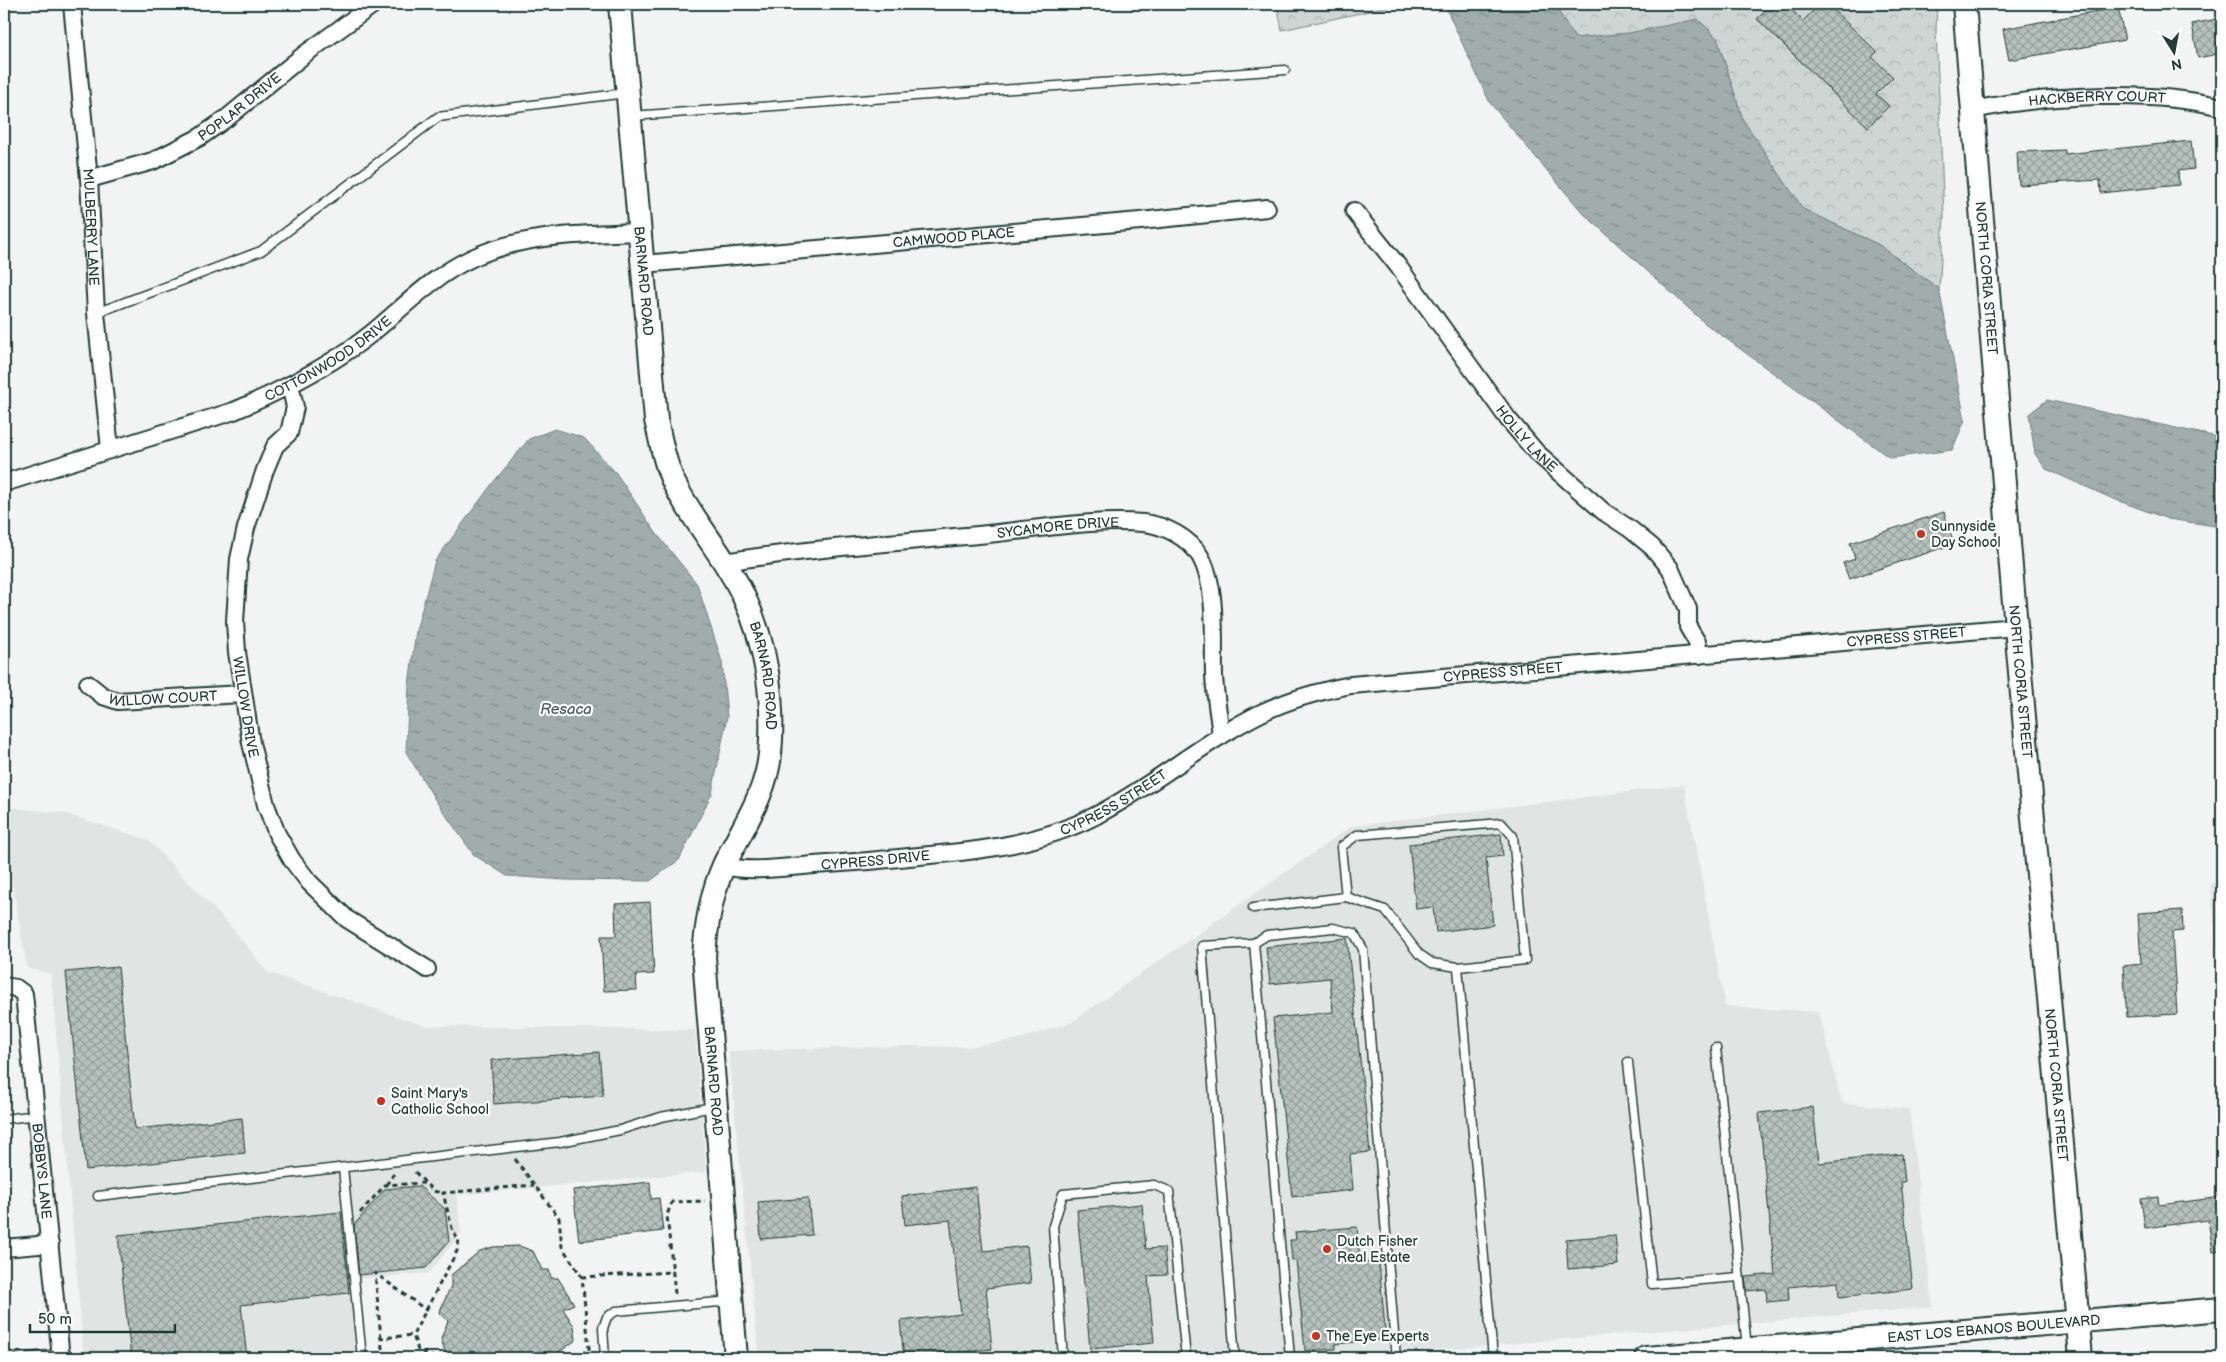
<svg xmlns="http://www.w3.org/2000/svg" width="2226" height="1362" viewBox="0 0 2226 1362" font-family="'Balsamiq Sans',sans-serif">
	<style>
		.built { fill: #e0e4e3 }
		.forest { fill: url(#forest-crowns); stroke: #768984 }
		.water { fill: url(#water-ripples); stroke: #6d807b }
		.building { fill: url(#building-cross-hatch); stroke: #1f3d34 }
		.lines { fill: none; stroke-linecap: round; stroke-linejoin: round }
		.lane-casing { stroke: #1f3d34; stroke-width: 11 }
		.street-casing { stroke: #1f3d34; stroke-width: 20 }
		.secondary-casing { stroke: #1f3d34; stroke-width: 26 }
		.path { stroke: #1f3d34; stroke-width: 3; stroke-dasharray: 5 4; stroke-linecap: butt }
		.lane { stroke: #fff; stroke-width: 8 }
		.street { stroke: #fff; stroke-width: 16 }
		.secondary { stroke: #fff; stroke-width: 22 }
		.poi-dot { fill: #c8321e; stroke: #fff; stroke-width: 2 }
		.labels { text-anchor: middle; stroke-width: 4.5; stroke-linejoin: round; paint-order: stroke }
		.street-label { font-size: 14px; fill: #1f3d34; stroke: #fff }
		.poi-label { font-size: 14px; fill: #1f3d34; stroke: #fff; text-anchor: start }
		.water-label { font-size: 15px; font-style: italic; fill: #465f57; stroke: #fff }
	</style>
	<defs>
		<pattern id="forest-crowns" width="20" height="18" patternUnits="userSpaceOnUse" patternTransform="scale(1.25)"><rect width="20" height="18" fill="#ced5d3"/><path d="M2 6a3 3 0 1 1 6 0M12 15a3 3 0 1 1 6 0" fill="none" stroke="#b0b8b6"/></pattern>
		<pattern id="water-ripples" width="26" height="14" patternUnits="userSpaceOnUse" patternTransform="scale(1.25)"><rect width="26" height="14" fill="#a1adaa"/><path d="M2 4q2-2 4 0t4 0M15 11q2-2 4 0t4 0" fill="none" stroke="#838e8b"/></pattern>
		<pattern id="building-cross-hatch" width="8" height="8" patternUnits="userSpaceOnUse" patternTransform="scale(1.25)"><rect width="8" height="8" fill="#b7c1bd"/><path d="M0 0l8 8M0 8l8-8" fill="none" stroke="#949e9a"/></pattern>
	</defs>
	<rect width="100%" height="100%" fill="#f2f3f3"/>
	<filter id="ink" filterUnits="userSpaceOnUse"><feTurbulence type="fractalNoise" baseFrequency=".02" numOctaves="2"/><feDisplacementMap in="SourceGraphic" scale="10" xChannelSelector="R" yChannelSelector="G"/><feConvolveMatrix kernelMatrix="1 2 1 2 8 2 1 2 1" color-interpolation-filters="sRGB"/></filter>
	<g filter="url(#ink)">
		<g class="built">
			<path d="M1684,785L1725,1006L1819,1012L1842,1103L1909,1109L1933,1307L1346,1358H759L729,1051L907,1046L968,1047L1020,1039L1072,1022L1352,826Z"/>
			<path d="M4,807L63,813L148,840L232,928L267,972L425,1026L695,1030L706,1172L457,1195L461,1233L429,1273L360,1279L368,1358H84L51,974L27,968L4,835Z"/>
			<path d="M2222,882V985L2210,883Z"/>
		</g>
		<g class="forest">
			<path d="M1277,4H1402L1282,30Z"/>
			<path d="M1554,4H1937L1936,31L1944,217L1939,289L1879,245L1803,209L1743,120L1717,38L1629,33L1574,38Z"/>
		</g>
		<g class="water">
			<path d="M1444,4H1554L1575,38L1629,33L1698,19L1717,38L1743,120L1803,209L1879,245L1939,289L1965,420L1952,450L1890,458L1706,324L1583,213L1490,103Z"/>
			<path d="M2047,400L2222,438V527L2168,519L2111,498L2046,469L2035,454L2029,414Z"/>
			<path d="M555,429L584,438L616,473L656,533L697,584L722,662L727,717L712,793L679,860L650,881L566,880L507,876L474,855L436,801L406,752L409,685L416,631L435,561L492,484L529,439Z"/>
		</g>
		<g class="building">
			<path d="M1772,4H1786L1803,21L1820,4H1827L1877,52L1872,57L1893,77L1876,94L1889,106L1868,127L1757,19Z"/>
			<path d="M2118,7L2125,40L2009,60L2003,29Z"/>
			<path d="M2222,18V53L2198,58L2192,24Z"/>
			<path d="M2191,141L2194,169L2178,171L2179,185L2101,193L2100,180L2019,185L2017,152L2065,150V154Z"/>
			<path d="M1944,512L1954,544L1849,579L1843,563L1855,559L1850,543Z"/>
			<path d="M1501,834L1503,856L1486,858L1493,925L1436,932L1433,907L1416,909L1409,844Z"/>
			<path d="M650,902L654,974L636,975L637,990L604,991L601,936H616L615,904Z"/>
			<path d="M2182,910L2183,931L2172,932L2177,1014L2127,1017L2123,966L2141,964L2138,913Z"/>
			<path d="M1347,938L1370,1152L1350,1154L1353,1190L1292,1197L1273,1018L1333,1012L1330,978L1270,984L1266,947Z"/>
			<path d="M118,967L135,1129L242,1118L245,1153L86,1170L66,972Z"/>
			<path d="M599,1052L603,1096L494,1104L491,1060Z"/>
			<path d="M1813,1107L1819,1163L1902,1154L1905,1182H1901L1913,1289L1839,1297L1838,1282L1788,1287L1789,1300L1767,1302L1766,1289L1747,1291L1745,1277L1775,1274L1759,1113Z"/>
			<path d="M650,1182L651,1199L659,1198L663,1231L579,1241L573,1190Z"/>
			<path d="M419,1186L445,1209L449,1241L426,1268L359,1275L354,1225L385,1189Z"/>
			<path d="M976,1187L983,1251L1027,1246L1031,1283L986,1288L992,1349L904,1358L900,1321L961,1314L950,1220L905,1225L902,1196Z"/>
			<path d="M2158,1197L2159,1205L2222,1197V1250L2213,1251L2208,1220L2145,1228L2141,1199Z"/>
			<path d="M808,1198L812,1235L761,1239L758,1202Z"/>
			<path d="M1142,1204L1146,1249L1164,1248L1167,1275L1148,1276L1154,1343L1090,1349L1077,1210Z"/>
			<path d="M341,1212L349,1293L241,1305L247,1358H184L183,1355L131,1358L118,1235Z"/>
			<path d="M1357,1227L1360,1263L1379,1262L1386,1339L1336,1344V1349L1305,1351L1296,1260H1292L1290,1240H1296L1295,1232Z"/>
			<path d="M1615,1235L1618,1265L1568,1269L1566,1239Z"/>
			<path d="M519,1246L533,1251L542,1270H549L551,1278H558L574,1304L563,1309L574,1326L576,1340L551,1358H457L445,1352L441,1338L448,1321L439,1313L451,1286V1275L480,1251L493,1247Z"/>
		</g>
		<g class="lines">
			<g class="lane-casing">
				<g id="lane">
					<path d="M631,116L1285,70"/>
					<path d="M96,313L261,251L438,117L626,93"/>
					<path d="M1346,897L1385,910L1419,954L1432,963L1458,967"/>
					<path d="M1253,908L1346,897L1341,847L1357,835L1501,823L1513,836L1525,960L1458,967L1493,1358"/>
					<path d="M1254,943L1267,935L1333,928L1354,933L1363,949L1396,1358"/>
					<path d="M1716,1048L1747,1348"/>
					<path d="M1628,1062L1652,1284L1739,1277"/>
					<path d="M4,1119L38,1115"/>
					<path d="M343,1168L362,1358"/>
					<path d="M98,1196L560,1142L620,1130L661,1117L713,1107"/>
					<path d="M18,1358L60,1354"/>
					<path d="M605,1358L603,1328L607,1317L616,1311L731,1301"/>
					<path d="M1063,1358L1053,1226L1063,1194L1154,1185L1169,1191L1186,1358"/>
					<path d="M1235,1358L1202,946L1254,943L1290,1358"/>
				</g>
			</g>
			<g class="street-casing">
				<g id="street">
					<path id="s1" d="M72,4L89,179L96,313L110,449"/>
					<path id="s2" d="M1973,110C2046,95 2149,89 2222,107"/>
					<path id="s3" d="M89,179L153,161L200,137L227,118L305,54L374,4"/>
					<path id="s4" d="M1354,211L1398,266L1508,419L1536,452L1604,512L1630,529L1652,547L1670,568L1688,609V627L1697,642L1699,655"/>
					<path id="s5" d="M643,264L1140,221L1267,208"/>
					<path id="s6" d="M290,385L295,407L289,433L275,446L265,470L246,528L239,559L235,621L237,652L251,743L266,805L277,834L292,860L309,882L347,919L427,969"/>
					<path id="s7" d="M4,483L234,411C283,390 331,366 372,333C405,306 433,276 472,258C523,234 585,234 640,232"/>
					<path id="s8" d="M725,562C812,548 900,542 988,534C1039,529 1093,519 1143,523C1165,525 1189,538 1200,556C1218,587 1213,641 1214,676C1215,696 1219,716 1221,736"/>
					<path id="s9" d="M88,684L103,696L118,701L242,694"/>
					<path id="s10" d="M724,866C753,873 785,867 814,865C849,863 884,860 919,856C980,851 1040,844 1095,816C1153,786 1203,742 1261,713C1290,699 1320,691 1351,685L2016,627"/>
					<path id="s11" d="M4,986L16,988L24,994L61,1358"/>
					<path d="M4,1248L50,1244"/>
				</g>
			</g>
			<g class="secondary-casing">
				<g id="secondary">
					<path id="s12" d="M620,4L656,420C661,442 665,465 675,485C695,524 725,556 743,595C766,642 775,701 770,754C766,795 742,828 724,865C711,894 706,925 704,957L736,1358"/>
					<path id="s13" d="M1964,4L2016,627L2081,1358"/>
					<path id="s14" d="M1646,1358L2222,1309"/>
				</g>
			</g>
			<g class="path">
				<path d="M515,1159L559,1218L562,1247L582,1277L590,1358"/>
				<path d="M415,1172L433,1191L443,1193"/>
				<path d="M386,1185L394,1174"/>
				<path d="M360,1213L385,1185L424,1183"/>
				<path d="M582,1277L673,1272"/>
				<path d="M675,1294L667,1215L672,1202L705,1201"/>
				<path d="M381,1338L375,1273L426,1310"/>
				<path d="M383,1358L381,1338L413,1335"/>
				<path d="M435,1358L418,1350L413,1335L457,1251L459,1240L453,1232L443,1193L534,1185"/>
				<path d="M573,1358L589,1350"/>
			</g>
			<use href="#lane" class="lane"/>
			<use href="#street" class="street"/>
			<use href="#secondary" class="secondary"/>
		</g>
	</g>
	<g class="poi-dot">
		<circle cx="1921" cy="534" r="5"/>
		<circle cx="381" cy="1101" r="5"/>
		<circle cx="1327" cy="1249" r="5"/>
		<circle cx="1316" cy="1336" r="5"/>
	</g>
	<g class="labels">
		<g class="street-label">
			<text dy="5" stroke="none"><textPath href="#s2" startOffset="125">HACKBERRY COURT</textPath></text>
			<text dy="5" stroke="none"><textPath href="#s3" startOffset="169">POPLAR DRIVE</textPath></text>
			<text dy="5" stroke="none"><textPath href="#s1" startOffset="224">MULBERRY LANE</textPath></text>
			<text dy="5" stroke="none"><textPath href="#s5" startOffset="312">CAMWOOD PLACE</textPath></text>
			<text dy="5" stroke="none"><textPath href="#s13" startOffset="275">NORTH CORIA STREET</textPath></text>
			<text dy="5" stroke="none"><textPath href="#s12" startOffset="278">BARNARD ROAD</textPath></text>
			<text dy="5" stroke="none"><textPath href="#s7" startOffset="349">COTTONWOOD DRIVE</textPath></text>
			<text dy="5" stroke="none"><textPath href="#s4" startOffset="286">HOLLY LANE</textPath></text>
			<text dy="5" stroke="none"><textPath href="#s8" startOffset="335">SYCAMORE DRIVE</textPath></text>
			<text dy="5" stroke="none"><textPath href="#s10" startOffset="1225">CYPRESS STREET</textPath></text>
			<text dy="5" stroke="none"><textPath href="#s10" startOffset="820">CYPRESS STREET</textPath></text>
			<text dy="5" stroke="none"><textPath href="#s12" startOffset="699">BARNARD ROAD</textPath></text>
			<text dy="5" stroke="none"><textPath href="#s13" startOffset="680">NORTH CORIA STREET</textPath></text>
			<text dy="5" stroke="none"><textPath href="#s9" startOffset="80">WILLOW COURT</textPath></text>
			<text dy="5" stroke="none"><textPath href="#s6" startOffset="336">WILLOW DRIVE</textPath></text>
			<text dy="5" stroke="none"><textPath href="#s10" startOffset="400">CYPRESS STREET</textPath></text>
			<text dy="5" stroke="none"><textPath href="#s10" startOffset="152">CYPRESS DRIVE</textPath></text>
			<text dy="5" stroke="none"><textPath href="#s12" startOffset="1118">BARNARD ROAD</textPath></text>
			<text dy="5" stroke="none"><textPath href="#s13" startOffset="1085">NORTH CORIA STREET</textPath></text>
			<text dy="5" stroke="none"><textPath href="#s11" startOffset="200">BOBBYS LANE</textPath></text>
			<text dy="5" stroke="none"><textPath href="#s14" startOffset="349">EAST LOS EBANOS BOULEVARD</textPath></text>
		</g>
		<g class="poi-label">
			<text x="1931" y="531">Sunnyside<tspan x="1931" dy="16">Day School</tspan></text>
			<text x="391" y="1098">Saint Mary's<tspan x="391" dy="16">Catholic School</tspan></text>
			<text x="1337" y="1246">Dutch Fisher<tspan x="1337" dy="16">Real Estate</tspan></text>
			<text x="1326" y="1341">The Eye Experts</text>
		</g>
		<g class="water-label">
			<text x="566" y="714">Resaca</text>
		</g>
	</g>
	<rect width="2226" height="1362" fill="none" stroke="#fff" stroke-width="20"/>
	<rect x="10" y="10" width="2206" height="1342" fill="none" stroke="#1f3d34" stroke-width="2" filter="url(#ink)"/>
	<g transform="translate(2174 52) rotate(169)" stroke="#ffffff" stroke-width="4" paint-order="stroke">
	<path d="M0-4L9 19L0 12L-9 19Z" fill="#1f3d34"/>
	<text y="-8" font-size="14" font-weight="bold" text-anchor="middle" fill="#1f3d34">N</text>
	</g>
	<path d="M30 1324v8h145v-8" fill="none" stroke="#1f3d34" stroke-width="2.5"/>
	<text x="38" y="1324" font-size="15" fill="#1f3d34" stroke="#ffffff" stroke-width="4" paint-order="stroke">50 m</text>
</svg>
